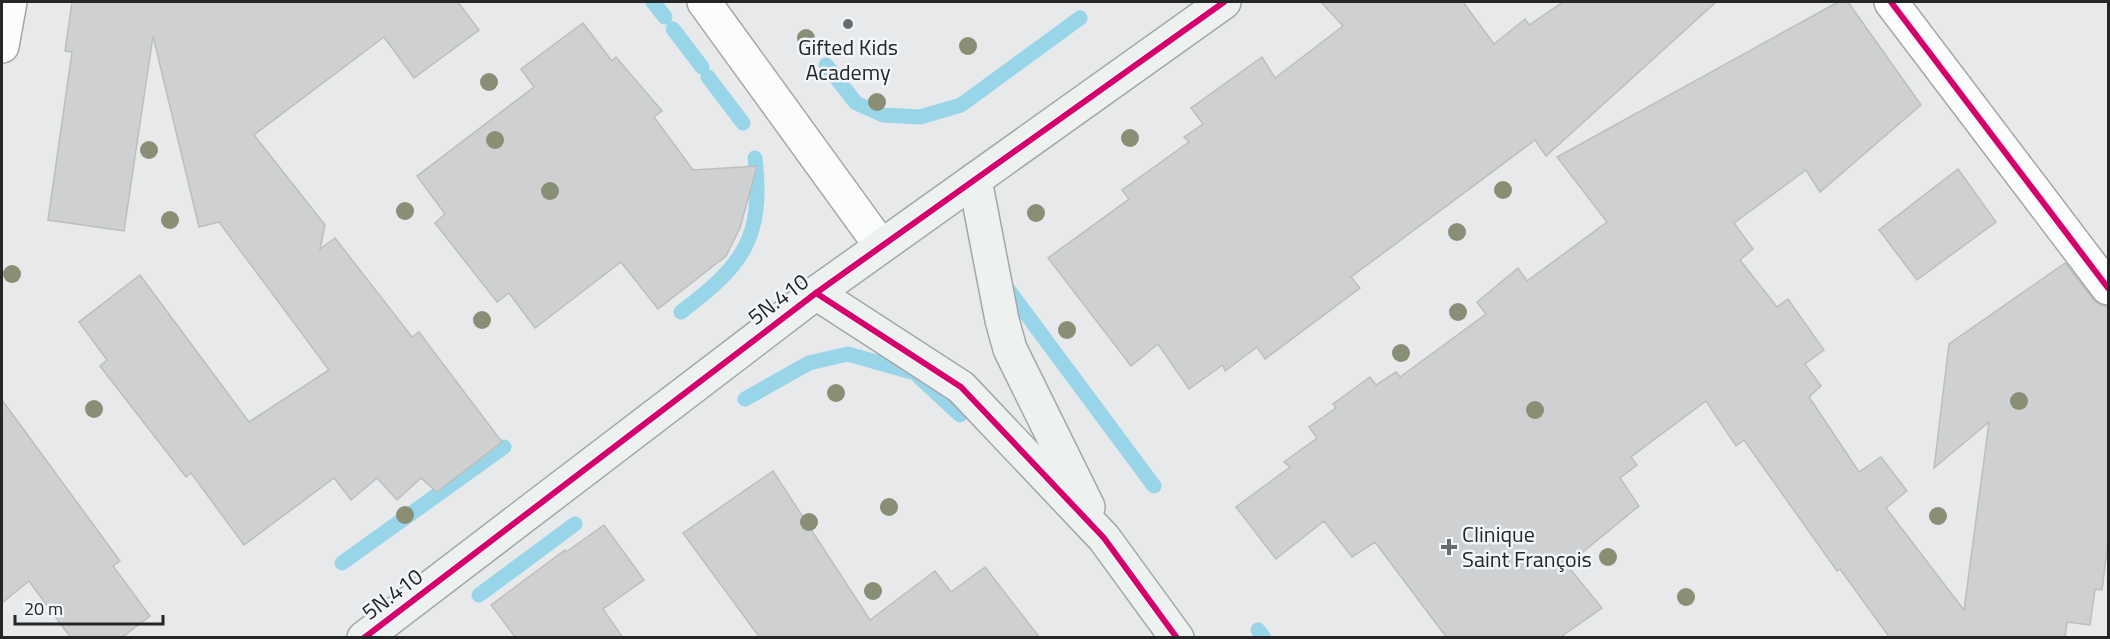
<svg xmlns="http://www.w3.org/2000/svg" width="2110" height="639" viewBox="0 0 2110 639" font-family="'Titillium Web',sans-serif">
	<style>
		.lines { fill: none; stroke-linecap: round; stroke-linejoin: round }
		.stream { stroke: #99d5e9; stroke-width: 15 }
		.building { fill: #ced0d1; stroke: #bcbebf; stroke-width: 1.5 }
		.street-casing { stroke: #a5a6a8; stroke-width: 36 }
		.secondary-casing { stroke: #a5a6a8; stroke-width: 36 }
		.street { stroke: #fbfcfc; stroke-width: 33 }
		.secondary { stroke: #edf1ef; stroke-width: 33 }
		.cycleway-casing { stroke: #f2f5fa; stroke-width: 10 }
		.cycleway { stroke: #d6006c; stroke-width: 6 }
		.tree { fill: #888f75 }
		.poi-dot { fill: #696a6c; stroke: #f2f5fa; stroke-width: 2 }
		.labels { text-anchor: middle; stroke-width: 5; stroke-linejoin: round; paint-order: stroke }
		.poi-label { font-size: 22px; fill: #252628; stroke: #f2f5fa }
		.street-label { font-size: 22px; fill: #252628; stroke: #f2f5fa }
	</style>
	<rect width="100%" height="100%" fill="#e7e9eb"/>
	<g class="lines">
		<g class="stream">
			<path d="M653,2L665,17"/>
			<path d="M673,29L702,67"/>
			<path d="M826,65L856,103L883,115L920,117L961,105L1080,18"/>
			<path d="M708,77L743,123"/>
			<path d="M1004,284L1154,486"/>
			<path d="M681,312C743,265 764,239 755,158"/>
			<path d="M745,399L809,363L848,354L915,373L960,415"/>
			<path d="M342,563L504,447"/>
			<path d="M479,595L575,524"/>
			<path d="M1258,630L1264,638"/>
		</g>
	</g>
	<g class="building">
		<path d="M72,2H458L479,30L414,78L384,37L254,135L325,225L320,249L335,238L412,337L419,332L502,442L437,492L421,478L397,500L377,478L351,500L334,478L244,545L191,473L186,477L100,366L107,360L79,322L140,275L249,422L329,370L219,222L199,227L153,36L124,231L48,220L72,52L65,51Z"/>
		<path d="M1321,2H1463L1494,44L1525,19L1529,25L1563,2H1716L1546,156L1535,140L1351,277L1360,288L1265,359L1257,347L1225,371L1223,365L1189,389L1158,344L1131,366L1048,258L1129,199L1122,190L1189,142L1184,137L1203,124L1191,108L1262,57L1275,78L1343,26Z"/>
		<path d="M1838,2H1848L1921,105L1820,192L1806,170L1734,223L1753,249L1740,260L1777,307L1788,299L1824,350L1805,364L1821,386L1809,397L1859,472L1881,457L1907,491L1886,508L1964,610L1989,422L1934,468L1949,344L2065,263L2093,299L2100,305L2109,306V533L2102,590L2095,589L2090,625L2067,622L2065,638H1890L1840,569L1837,571L1744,440L1736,446L1706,401L1631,457L1637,465L1620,478L1639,506L1567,565L1602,608L1559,638H1447L1375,542L1352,557L1324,521L1276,559L1236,507L1290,467L1284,462L1317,438L1309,427L1336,408L1333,404L1370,377L1376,385L1396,372L1400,377L1486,314L1477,302L1518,268L1527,281L1607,222L1557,157Z"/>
		<path d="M583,23L612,61L616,57L662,111L654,117L693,170L757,166L740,228L726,256L658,309L621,262L535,328L509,293L497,302L435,223L445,214L417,176L534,87L521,69Z"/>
		<path d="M1958,169L1996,222L1917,280L1879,230Z"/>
		<path d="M2,400L120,561L113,566L150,616L121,638H71L29,581L2,603Z"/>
		<path d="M773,471L870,620L935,571L951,592L985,567L1040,638H760L683,533Z"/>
		<path d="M604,525L644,580L603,609L623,638H516L491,605L565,550L566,552Z"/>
	</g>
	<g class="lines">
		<g class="street-casing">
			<g id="street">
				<path d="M704,2L881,246"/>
				<path d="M1891,2L2108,288"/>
				<path d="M2,46L10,2"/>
			</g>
		</g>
		<g class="secondary-casing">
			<g id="secondary">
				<path d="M975,180L1002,320L1010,349L1088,507"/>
				<path d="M816,293L961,387L1104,538L1177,638"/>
				<path d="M364,638L816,293L1224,2"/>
			</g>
		</g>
		<use href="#street" class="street"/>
		<use href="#secondary" class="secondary"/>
		<g class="cycleway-casing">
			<g id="cycleway">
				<path d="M1891,2L2108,288"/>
				<path d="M816,293L961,387L1104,538L1177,638"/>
				<path d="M364,638L816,293L1224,2"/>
			</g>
		</g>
		<use href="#cycleway" class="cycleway"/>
	</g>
	<g class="tree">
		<circle cx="806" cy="38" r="9"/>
		<circle cx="968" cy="46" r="9"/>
		<circle cx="489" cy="82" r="9"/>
		<circle cx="877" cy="102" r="9"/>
		<circle cx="1130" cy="138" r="9"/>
		<circle cx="495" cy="140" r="9"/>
		<circle cx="149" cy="150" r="9"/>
		<circle cx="1503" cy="190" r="9"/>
		<circle cx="550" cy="191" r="9"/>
		<circle cx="405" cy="211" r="9"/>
		<circle cx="1036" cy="213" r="9"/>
		<circle cx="170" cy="220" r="9"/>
		<circle cx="1457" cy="232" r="9"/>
		<circle cx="12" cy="274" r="9"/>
		<circle cx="1458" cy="312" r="9"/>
		<circle cx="482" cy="320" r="9"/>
		<circle cx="1067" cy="330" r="9"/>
		<circle cx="1401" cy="353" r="9"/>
		<circle cx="836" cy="393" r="9"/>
		<circle cx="2019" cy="401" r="9"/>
		<circle cx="94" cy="409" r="9"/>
		<circle cx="1535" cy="410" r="9"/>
		<circle cx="889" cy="507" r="9"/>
		<circle cx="405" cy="515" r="9"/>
		<circle cx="1938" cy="516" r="9"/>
		<circle cx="809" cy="522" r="9"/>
		<circle cx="1608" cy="557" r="9"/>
		<circle cx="873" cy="591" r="9"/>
		<circle cx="1686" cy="597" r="9"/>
	</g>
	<g class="poi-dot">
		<circle cx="848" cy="24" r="6"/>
		<path d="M1446 538h6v6h6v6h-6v6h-6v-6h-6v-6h6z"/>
	</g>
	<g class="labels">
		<g class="poi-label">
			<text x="848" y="55">Gifted Kids<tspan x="848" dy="25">Academy</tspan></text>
			<text x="1462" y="542" text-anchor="start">Clinique<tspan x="1462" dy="25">Saint François</tspan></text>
		</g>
		<g class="street-label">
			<text transform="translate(778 299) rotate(-37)" y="8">5N.410</text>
			<text transform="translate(392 594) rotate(-37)" y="8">5N.410</text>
		</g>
	</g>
	<rect width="2110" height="639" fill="none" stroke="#252628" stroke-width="6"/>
	<path d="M15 615v9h148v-9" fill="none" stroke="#252628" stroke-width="3"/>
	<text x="24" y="615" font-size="18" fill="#252628" stroke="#f2f5fa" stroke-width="4.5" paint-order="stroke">20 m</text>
</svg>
